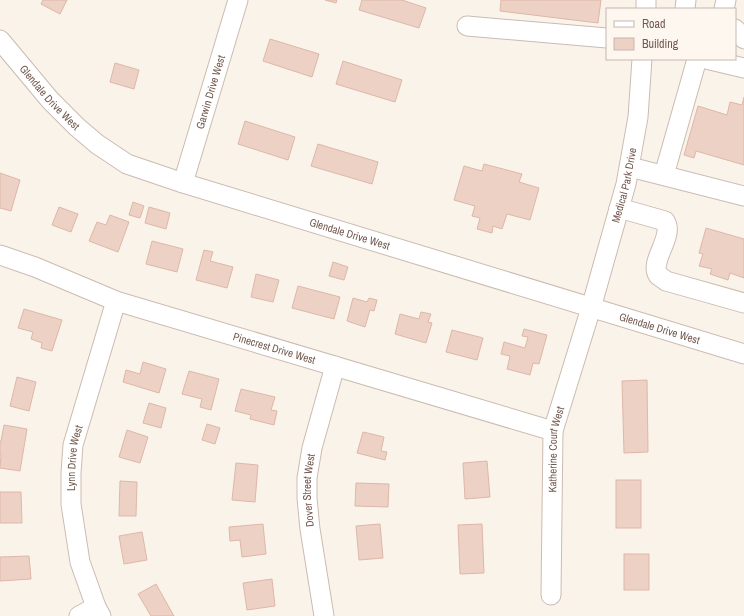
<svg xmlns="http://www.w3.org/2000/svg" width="744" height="616" viewBox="0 0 744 616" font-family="'Archivo Narrow',sans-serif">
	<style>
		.building { fill: #edd1c5; stroke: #deb7a7 }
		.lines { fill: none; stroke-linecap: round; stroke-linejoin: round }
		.minor-casing { stroke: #ccbbb1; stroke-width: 21 }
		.minor { stroke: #fff; stroke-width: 19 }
		.labels { text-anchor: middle; stroke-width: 4; stroke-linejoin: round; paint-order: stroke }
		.street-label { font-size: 11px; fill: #735a50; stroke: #fdf7f0 }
	</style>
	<rect width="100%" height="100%" fill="#faf3ea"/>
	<g class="building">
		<path d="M43,0H67L60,14L41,4Z"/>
		<path d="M325,0H337L336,3Z"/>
		<path d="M362,0H402L426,8L419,28L359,10Z"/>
		<path d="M501,0H601L598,23L500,11Z"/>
		<path d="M270,39L319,54L312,77L263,61Z"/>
		<path d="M343,61L402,80L395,102L336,84Z"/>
		<path d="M115,63L139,70L134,89L110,82Z"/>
		<path d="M744,97V165L696,151L694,158L684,155L698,106L727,115L730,102L742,105Z"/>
		<path d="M245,121L295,137L288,160L238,144Z"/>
		<path d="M318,144L378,162L372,184L311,166Z"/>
		<path d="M484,164L522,174L519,182L539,188L530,220L507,214L502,229L493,226L492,233L477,229L480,218L472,216L475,206L454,200L464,166L482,171Z"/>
		<path d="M0,173L20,180L11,211L0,208Z"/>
		<path d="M133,202L144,206L140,218L129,215Z"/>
		<path d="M59,207L78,214L71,232L52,225Z"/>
		<path d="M149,207L170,213L166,229L145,223Z"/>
		<path d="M110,215L129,222L118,252L89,241L97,222L106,225Z"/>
		<path d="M706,228L744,239V278L730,273L728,280L710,274L712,269L699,266L703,254L699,253Z"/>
		<path d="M152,241L183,249L177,272L146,264Z"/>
		<path d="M204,250L213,252L210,261L233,267L227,288L196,280Z"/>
		<path d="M333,262L348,267L344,280L329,276Z"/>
		<path d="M256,274L279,280L273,302L251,297Z"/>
		<path d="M298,286L340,297L334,319L292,308Z"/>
		<path d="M353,298L367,302L369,298L377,300L374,311L370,310L365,327L347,321Z"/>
		<path d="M24,309L62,320L52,351L41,348L42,343L31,339L33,332L18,328Z"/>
		<path d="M421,312L431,314L428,322L432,323L426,343L395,334L400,314L419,319Z"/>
		<path d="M524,329L547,335L539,364L533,363L530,375L507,369L510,356L501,354L504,342L525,348L528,337L522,336Z"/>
		<path d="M452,330L483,338L477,360L446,352Z"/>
		<path d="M143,362L166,369L159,393L123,382L126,370L140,374Z"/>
		<path d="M189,371L219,379L211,410L200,407L202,399L182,394Z"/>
		<path d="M17,377L36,382L29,411L10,406Z"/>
		<path d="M647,380L648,452L624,453L622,381Z"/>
		<path d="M241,389L275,397L271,410L277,411L274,425L250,419L251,415L235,411Z"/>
		<path d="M149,403L166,408L161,428L143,423Z"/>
		<path d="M207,424L220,428L215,444L202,440Z"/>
		<path d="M4,425L27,429L20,471L0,468L1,455H0V441H1Z"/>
		<path d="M127,430L148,437L140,463L119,457Z"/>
		<path d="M363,432L384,437L381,451L387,452L385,460L357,453Z"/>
		<path d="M487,461L490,497L465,499L463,463Z"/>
		<path d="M236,463L258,465L255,502L232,500Z"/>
		<rect x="616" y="480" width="25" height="48"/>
		<path d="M120,481L137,482L136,516H119Z"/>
		<path d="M356,483L389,484L388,507L355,506Z"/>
		<path d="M0,492H21L22,523H0Z"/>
		<path d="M263,524L266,554L242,557L240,540L230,541L229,527Z"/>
		<path d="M380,524L383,558L359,560L356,526Z"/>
		<path d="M482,524L484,573L460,574L458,525Z"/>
		<path d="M142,532L147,560L124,564L119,536Z"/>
		<rect x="624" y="554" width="25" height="36"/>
		<path d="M29,556L31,579L0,581V557Z"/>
		<path d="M272,579L275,606L247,610L243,583Z"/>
		<path d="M156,584L174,616H151L138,594Z"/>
	</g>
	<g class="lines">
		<g class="minor-casing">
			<g id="minor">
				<path d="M646,9V0"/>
				<path d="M685,9L686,0"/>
				<path d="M724,9L726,0"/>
				<path d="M467,26L607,38"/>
				<path d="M735,29L744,39"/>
				<path id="s1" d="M0,40L50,100L77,127L97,144L127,164L183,183L744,354"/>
				<path d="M706,59L744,68"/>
				<path d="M630,167L744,196"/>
				<path d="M664,175L697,59"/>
				<path id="s2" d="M183,183L238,0"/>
				<path d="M619,208L665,221C675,236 649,261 658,275C660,277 664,279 666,281L744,303"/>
				<path id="s3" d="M0,255L35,267L116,301L553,431"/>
				<path id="s4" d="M551,595L553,431L591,308L626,184L638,117L642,59"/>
				<path d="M79,616L96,607"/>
				<path id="s5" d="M101,616L96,607L80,562L71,504V473L73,445L116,301"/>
				<path id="s6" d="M324,616L310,529L307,498V478L312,448L335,366"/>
			</g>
		</g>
		<use href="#minor" class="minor"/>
	</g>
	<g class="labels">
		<g class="street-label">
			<text dy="4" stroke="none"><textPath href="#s2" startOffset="95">Garwin Drive West</textPath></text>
			<text dy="4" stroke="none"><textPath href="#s1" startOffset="76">Glendale Drive West</textPath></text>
			<text dy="4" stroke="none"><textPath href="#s4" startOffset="420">Medical Park Drive</textPath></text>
			<text dy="4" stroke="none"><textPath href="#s1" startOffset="412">Glendale Drive West</textPath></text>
			<text dy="4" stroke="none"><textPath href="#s1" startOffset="736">Glendale Drive West</textPath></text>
			<text dy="4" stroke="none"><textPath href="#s3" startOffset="290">Pinecrest Drive West</textPath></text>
			<text dy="4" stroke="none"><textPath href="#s4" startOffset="146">Katherine Court West</textPath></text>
			<text dy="4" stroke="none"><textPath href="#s5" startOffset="163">Lynn Drive West</textPath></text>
			<text dy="4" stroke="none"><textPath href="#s6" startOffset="127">Dover Street West</textPath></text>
		</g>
	</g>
	<rect x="606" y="8" width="130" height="52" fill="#fdf7f0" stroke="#c6b8b0"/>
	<rect x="614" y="21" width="20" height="6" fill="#ffffff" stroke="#c6b8b0"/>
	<text x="642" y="28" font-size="12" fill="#735a50">Road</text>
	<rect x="614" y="38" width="20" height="12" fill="#edd1c5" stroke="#c6b8b0"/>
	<text x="642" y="48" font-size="12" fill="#735a50">Building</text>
</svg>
